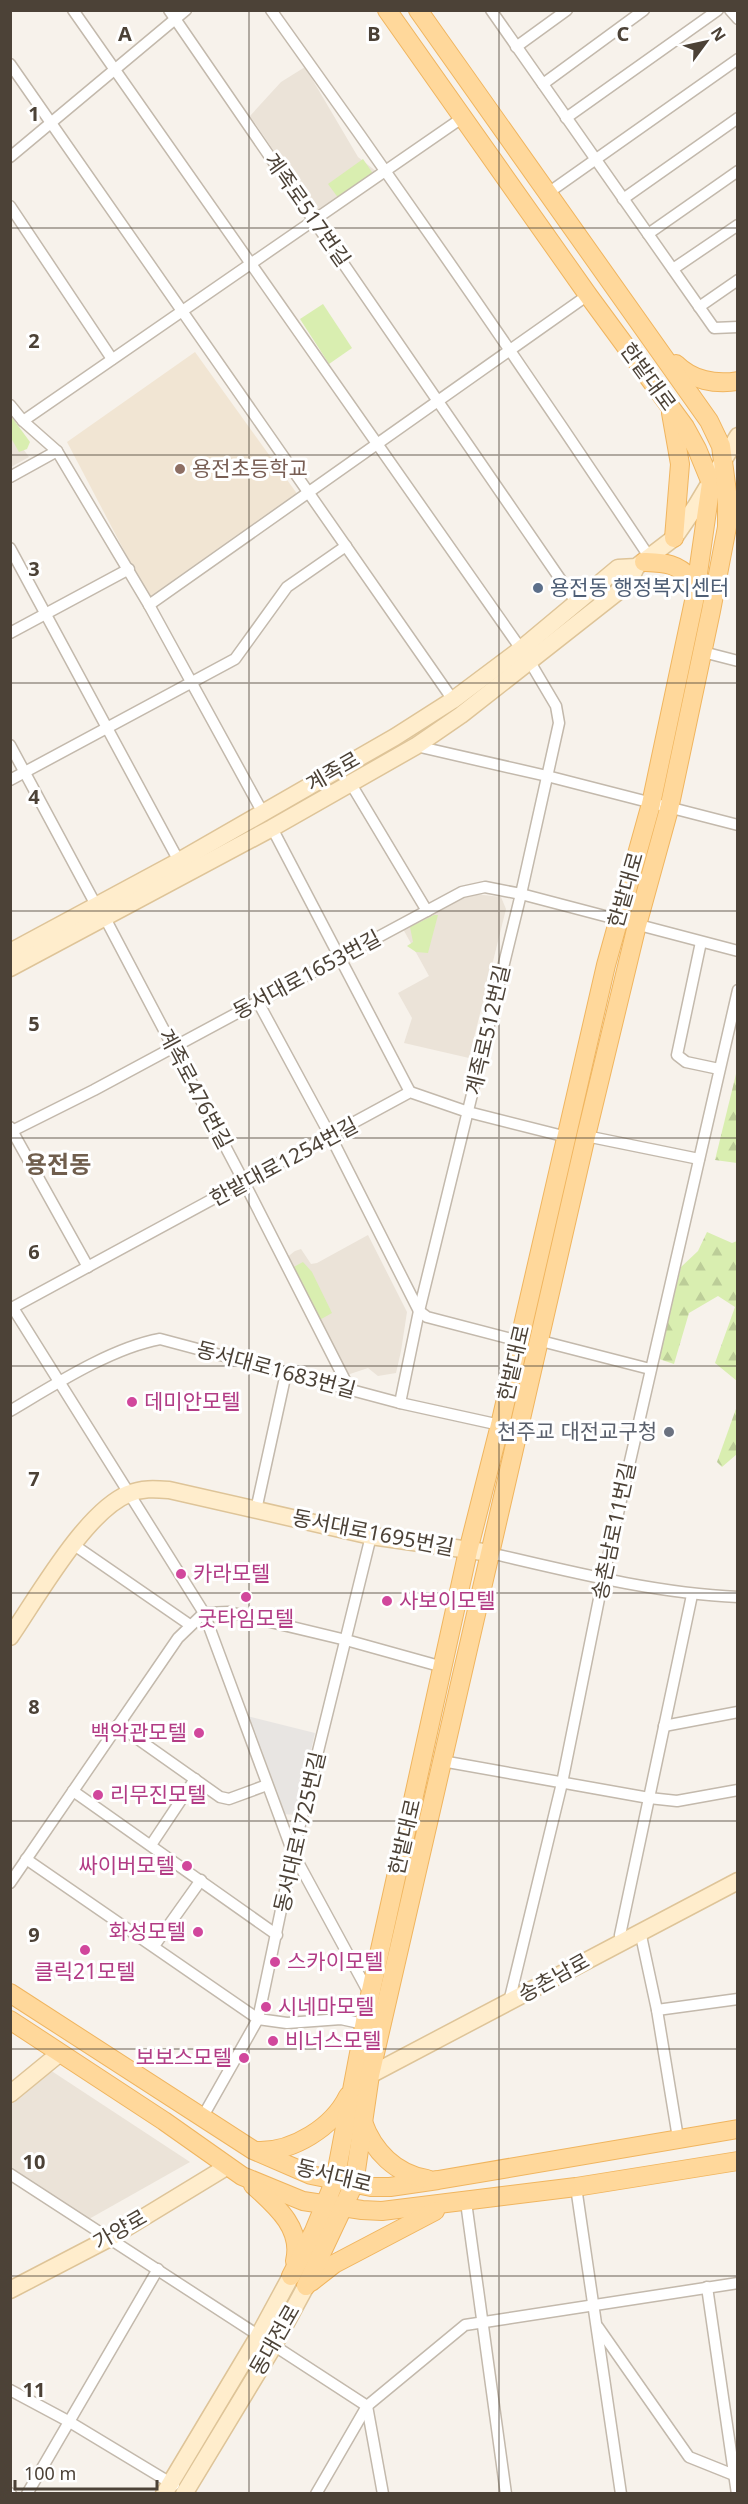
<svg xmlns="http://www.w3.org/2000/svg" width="748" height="2504" viewBox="0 0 748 2504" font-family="'Noto Sans','Noto Sans KR',sans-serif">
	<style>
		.residential { fill: #ebe3d8 }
		.education { fill: #f1e5d3 }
		.forest { fill: url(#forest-firs) }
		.park { fill: #d9eeb0 }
		.parking { fill: #e8e5e2 }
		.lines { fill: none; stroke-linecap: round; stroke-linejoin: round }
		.street-casing { stroke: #c3b9ac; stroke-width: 13 }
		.secondary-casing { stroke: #dec498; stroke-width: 19 }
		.primary-casing { stroke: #f0b55f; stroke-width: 20 }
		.street { stroke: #fff; stroke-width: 10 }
		.secondary { stroke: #ffedcc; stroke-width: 16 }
		.primary { stroke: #ffd89b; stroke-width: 18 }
		.grid { fill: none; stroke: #4c4237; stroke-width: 1.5; stroke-opacity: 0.55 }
		.education-dot { fill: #8d6e63; stroke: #fff; stroke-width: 2 }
		.service-dot { fill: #5c6f8a; stroke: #fff; stroke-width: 2 }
		.hotel-dot { fill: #d1479c; stroke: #fff; stroke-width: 2 }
		.worship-dot { fill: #6b7280; stroke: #fff; stroke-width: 2 }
		.labels { text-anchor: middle; stroke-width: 6; stroke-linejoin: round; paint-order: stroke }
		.street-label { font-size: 21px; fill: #4c4237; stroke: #fff }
		.education-label { font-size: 21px; fill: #785e54; stroke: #fff; text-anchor: start }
		.service-label { font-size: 21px; fill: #4e5e75; stroke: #fff; text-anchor: start }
		.hotel-label { font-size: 21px; fill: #b23c85; stroke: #fff; text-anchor: start }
		.worship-label { font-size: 21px; fill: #5b616d; stroke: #fff; text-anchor: end }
		.quarter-label { font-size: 24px; font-weight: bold; fill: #705e4d; stroke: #fff }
		.grid-label { font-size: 20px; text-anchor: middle; font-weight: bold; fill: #4c4237; stroke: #fff; stroke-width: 6; stroke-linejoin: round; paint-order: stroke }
	</style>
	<defs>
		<pattern id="forest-firs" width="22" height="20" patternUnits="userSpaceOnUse" patternTransform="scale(1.5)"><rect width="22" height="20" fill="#d9eeb0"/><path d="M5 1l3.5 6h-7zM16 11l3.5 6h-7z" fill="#bccd98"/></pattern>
	</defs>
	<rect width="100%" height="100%" fill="#f7f2eb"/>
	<g class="residential">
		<path d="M305,67L358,157L377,172L317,214L250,116L281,82Z"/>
		<path d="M10,431L29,457L11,467H10Z"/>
		<path d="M475,894L501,897L506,909L469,1058L404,1043L412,1018L398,993L429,976L403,929L464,896Z"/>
		<path d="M368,1235L407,1312L401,1351L396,1373L378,1376L368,1368L341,1377L281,1262L295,1251L301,1249L311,1264L317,1263Z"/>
		<path d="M50,2070L190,2162L89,2219L11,2169L10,2103Z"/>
	</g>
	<path class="education" d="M195,352L298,495L150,600L67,442Z"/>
	<g class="forest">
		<path d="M737,1070V1163L715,1160Z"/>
		<path d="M707,1232L732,1243L737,1241V1381L715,1363L735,1307L718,1296L689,1313L674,1364L659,1359L681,1267L698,1251Z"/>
		<path d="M737,1406V1454L722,1467L717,1462Z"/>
	</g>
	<g class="park">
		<path d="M363,159L374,175L339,199L328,184Z"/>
		<path d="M323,304L352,348L329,364L300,319Z"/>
		<path d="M11,416L30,442L27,449L19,452L11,438Z"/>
		<path d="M434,915H438L428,953L416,952L407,946L413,942L410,927Z"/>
		<path d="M303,1262L312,1272L332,1313L314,1323L288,1270Z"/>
	</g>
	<path class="parking" d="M247,1716L315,1733L296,1815L283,1814Z"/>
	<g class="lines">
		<g class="street-casing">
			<g id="street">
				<path d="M73,10L521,649"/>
				<path d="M169,10L576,602"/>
				<path d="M271,10C401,191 527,373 650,558"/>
				<path d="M491,10L714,328L738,327"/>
				<path d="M730,10L738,19"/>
				<path d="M516,47L567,10"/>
				<path d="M10,64L453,700"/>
				<path d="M543,84L644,10"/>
				<path d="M566,118L718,10"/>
				<path d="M10,157L186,10"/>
				<path d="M548,193L738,59"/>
				<path d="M623,199L738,118"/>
				<path d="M10,206L112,359"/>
				<path d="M648,234L738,171"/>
				<path d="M673,269L738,225"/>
				<path d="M699,307L738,280"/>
				<path d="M10,405L23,421L57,451L149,605L263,813"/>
				<path d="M23,421L462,118"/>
				<path d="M10,477L57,451"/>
				<path d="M10,548L181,865"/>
				<path d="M149,605L588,295"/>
				<path d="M10,633L129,569"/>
				<path d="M703,652L738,661"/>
				<path d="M10,745L97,907"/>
				<path d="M416,746L547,776L738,825"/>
				<path d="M10,780L235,659L287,587L346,546"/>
				<path d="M351,784L427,911"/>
				<path d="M272,828L410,1092"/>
				<path d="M105,918L244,1182L350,1390"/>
				<path d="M701,942L677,1055L686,1062L719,1069"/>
				<path d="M258,1002L331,1137L419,1311L427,1317L519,1341"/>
				<path d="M10,1127L88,1267"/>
				<path d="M10,1132L94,1090L462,892L485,887L521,894L738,951"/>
				<path d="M586,1136L699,1159"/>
				<path d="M13,1308L204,1613L293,1853L370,1995"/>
				<path d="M10,1309L410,1092L468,1112L567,1137"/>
				<path d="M541,1341L650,1369"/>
				<path d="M400,1403L419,1311L521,894L559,723L556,706L530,662"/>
				<path d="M10,1411C54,1385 111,1348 160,1339L400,1403L500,1425"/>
				<path d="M256,1510L286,1373"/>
				<path d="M74,1545L190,1625"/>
				<path d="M490,1553C572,1572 654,1593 738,1597"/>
				<path d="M204,1613L229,1612L346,1640L443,1667"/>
				<path d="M118,1725L220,1797L229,1799L267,1785"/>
				<path d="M664,1726L738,1712"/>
				<path d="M442,1761L649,1798L677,1801L738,1790"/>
				<path d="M73,1791L277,1935"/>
				<path d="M151,1845L195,1779"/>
				<path d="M26,1859L258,2019L287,2023L341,2019L364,2024"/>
				<path d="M10,1883L178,1638L204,1613"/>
				<path d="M640,1931L657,2010L678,2138"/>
				<path d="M621,1941L620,1935L692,1595"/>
				<path d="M154,1946L201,1880"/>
				<path d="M509,2002L562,1783L603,1579L738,990"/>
				<path d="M657,2010L738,1999"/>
				<path d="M202,2118L258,2019L293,1853L371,1536"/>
				<path d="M10,2174L367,2406L383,2494"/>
				<path d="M576,2187L621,2494"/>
				<path d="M466,2202L506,2494"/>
				<path d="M707,2287L737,2494"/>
				<path d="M598,2327L689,2457L734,2475"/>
				<path d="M10,2390L68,2421L174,2485"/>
				<path d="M10,2493L11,2494"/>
				<path d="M27,2494L158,2269"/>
				<path d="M316,2494L367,2406L465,2325L738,2283"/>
			</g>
		</g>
		<g class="secondary-casing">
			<g id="secondary">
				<path d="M10,952L179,861L395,737L453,700L521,649L618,568L636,567L674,538L696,506L738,436"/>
				<path d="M10,968L272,828L416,746L461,715L629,583L636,567"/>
				<path d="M10,1637C37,1598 85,1512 128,1494C142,1488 155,1489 169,1490L371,1536L490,1553"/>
				<path d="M370,2075L738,1881"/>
				<path d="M10,2094L60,2053"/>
				<path d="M10,2290L108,2239L228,2166"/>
				<path d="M164,2494L258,2337L291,2276"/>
				<path d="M184,2494L273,2347L306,2286"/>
			</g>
		</g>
		<g class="primary-casing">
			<g id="primary">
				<path d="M676,364C692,380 715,385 738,381"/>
				<path d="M671,413L680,464L674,538"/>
				<path d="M644,562C666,563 676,563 692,579L694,595"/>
				<path d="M10,1993L253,2150L311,2175L371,2187H390L438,2180L738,2129"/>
				<path d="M10,2020L164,2121L242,2176L303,2201L362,2210L382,2211L576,2187L738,2161"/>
				<path d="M363,2122C373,2151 396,2174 427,2179"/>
				<path d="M258,2151C293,2152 333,2127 348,2096"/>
				<path d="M253,2185C275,2205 303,2228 295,2261"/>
				<path d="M291,2276L314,2231L335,2180L370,1995L468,1551L500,1425L606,965L651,804L694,601L711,483L697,449L685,427L588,295L387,10"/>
				<path d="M311,2282L334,2264L435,2211"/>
				<path d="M306,2286L354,2184L370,2075L586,1136L637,925L669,809L711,611L727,527V492L721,446L709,421L418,10"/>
			</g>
		</g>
		<use href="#street" class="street"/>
		<use href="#secondary" class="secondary"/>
		<use href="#primary" class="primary"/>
	</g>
	<path class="grid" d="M249,10V2494M499,10V2494M10,228H738M10,455H738M10,683H738M10,911H738M10,1138H738M10,1366H738M10,1593H738M10,1821H738M10,2049H738M10,2276H738"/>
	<circle class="education-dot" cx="180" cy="469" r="6"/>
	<circle class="service-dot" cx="538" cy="588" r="6"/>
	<g class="hotel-dot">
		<circle cx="132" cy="1402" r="6"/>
		<circle cx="181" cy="1574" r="6"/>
		<circle cx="246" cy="1597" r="6"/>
		<circle cx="387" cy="1601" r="6"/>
		<circle cx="199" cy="1733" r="6"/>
		<circle cx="98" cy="1795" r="6"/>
		<circle cx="187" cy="1866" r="6"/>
		<circle cx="198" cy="1932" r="6"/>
		<circle cx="85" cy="1950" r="6"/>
		<circle cx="275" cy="1962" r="6"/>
		<circle cx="266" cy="2007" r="6"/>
		<circle cx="273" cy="2041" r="6"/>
		<circle cx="244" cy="2058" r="6"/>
	</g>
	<circle class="worship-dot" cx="669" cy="1432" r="6"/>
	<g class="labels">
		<g class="street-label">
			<text transform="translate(307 210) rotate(55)" y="7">계족로517번길</text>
			<text transform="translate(648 377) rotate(54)" y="7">한밭대로</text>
			<text transform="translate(333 772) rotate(-30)" y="7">계족로</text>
			<text transform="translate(626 890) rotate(-74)" y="7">한밭대로</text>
			<text transform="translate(307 975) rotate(-28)" y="7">동서대로1653번길</text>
			<text transform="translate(488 1030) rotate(-77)" y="7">계족로512번길</text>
			<text transform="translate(195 1089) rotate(62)" y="7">계족로476번길</text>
			<text transform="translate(284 1162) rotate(-28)" y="7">한밭대로1254번길</text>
			<text transform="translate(514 1363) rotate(-77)" y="7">한밭대로</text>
			<text transform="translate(276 1370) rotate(15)" y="7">동서대로1683번길</text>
			<text transform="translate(614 1531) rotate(-78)" y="7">송촌남로11번길</text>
			<text transform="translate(373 1533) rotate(11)" y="7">동서대로1695번길</text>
			<text transform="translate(300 1832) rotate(-77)" y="7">동서대로1725번길</text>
			<text transform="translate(405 1837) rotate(-77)" y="7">한밭대로</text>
			<text transform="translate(554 1978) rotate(-29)" y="7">송촌남로</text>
			<text transform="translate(334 2176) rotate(14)" y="7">동서대로</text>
			<text transform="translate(120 2230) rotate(-30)" y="7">가양로</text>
			<text transform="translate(275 2340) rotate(-60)" y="7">동대전로</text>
		</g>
		<g class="education-label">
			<text x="192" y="476">용전초등학교</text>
		</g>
		<g class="service-label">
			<text x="550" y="595">용전동 행정복지센터</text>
		</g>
		<g class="hotel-label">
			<text x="144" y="1409">데미안모텔</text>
			<text x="193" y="1581">카라모텔</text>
			<text x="399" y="1608">사보이모텔</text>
			<text x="246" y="1626" text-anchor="middle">굿타임모텔</text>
			<text x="187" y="1740" text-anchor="end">백악관모텔</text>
			<text x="110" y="1802">리무진모텔</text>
			<text x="175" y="1873" text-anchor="end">싸이버모텔</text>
			<text x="186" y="1939" text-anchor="end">화성모텔</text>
			<text x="287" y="1969">스카이모텔</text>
			<text x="85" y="1979" text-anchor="middle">클릭21모텔</text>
			<text x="278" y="2014">시네마모텔</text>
			<text x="285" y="2048">비너스모텔</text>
			<text x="232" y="2065" text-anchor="end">보보스모텔</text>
		</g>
		<g class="worship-label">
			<text x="657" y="1439">천주교 대전교구청</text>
		</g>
		<g class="quarter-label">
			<text x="58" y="1173">용전동</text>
		</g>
	</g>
	<g class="grid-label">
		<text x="125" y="41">A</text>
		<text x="374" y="41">B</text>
		<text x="623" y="41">C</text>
		<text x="34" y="121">1</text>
		<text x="34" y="348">2</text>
		<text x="34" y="576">3</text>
		<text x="34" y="804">4</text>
		<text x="34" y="1031">5</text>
		<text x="34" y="1259">6</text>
		<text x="34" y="1486">7</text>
		<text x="34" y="1714">8</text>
		<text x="34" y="1942">9</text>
		<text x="34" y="2169">10</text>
		<text x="34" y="2397">11</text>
	</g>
	<rect width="748" height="2504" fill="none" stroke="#4c4237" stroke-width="24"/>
	<g transform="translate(706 42) rotate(57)" stroke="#ffffff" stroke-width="4.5" paint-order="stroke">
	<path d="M0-4.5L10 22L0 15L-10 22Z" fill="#4c4237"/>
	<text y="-9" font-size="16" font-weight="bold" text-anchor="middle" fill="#4c4237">N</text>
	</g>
	<path d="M15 2480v9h142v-9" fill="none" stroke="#4c4237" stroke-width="3"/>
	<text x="24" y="2480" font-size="18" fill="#4c4237" stroke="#ffffff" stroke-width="4.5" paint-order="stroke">100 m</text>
</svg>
